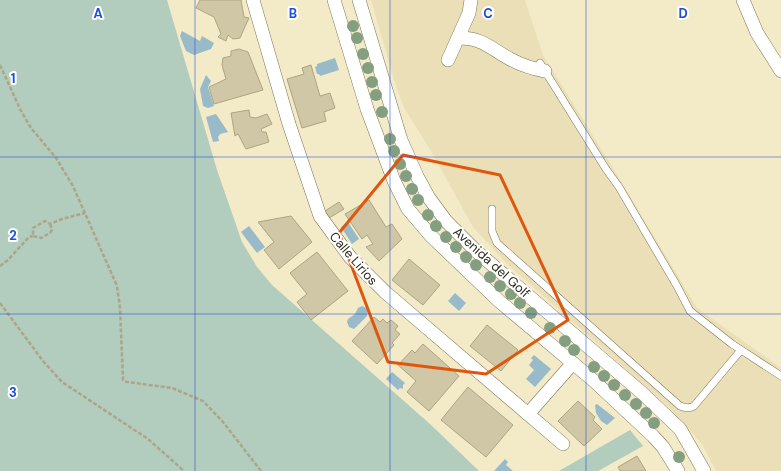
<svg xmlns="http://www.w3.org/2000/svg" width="781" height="471" viewBox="0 0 781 471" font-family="'DM Sans',sans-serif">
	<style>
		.built { fill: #ebdfb7 }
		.green { fill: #b2ccbd }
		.water { fill: #99bac9 }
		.building { fill: #d0c7a6; stroke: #ada484 }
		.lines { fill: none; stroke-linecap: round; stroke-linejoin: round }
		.lane-casing { stroke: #7d7556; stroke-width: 8 }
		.street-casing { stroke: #7d7556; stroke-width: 14 }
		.path { stroke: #aca58a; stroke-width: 2.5; stroke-dasharray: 4 2; stroke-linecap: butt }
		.lane { stroke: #fff; stroke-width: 7 }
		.street { stroke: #fff; stroke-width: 13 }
		.tree { fill: #849e80 }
		.marked { fill: none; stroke: #df570d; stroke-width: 3; stroke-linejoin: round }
		.grid { fill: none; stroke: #1d4ed8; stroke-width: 1; stroke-opacity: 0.55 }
		.labels { text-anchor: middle; stroke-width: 4; stroke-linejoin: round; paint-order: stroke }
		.street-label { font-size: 13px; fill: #2c291c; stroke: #fff }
		.grid-label { font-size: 13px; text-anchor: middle; font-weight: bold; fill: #1d4ed8; stroke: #fff; stroke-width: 4; stroke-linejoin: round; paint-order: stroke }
	</style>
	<rect width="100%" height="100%" fill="#f3eac8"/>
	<path class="built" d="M371,0H525L543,55L621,181L697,308L781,368V471H716L702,444L668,406L506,263L473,227L431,151L404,108L394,80Z"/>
	<g class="green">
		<path d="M0,0H167L217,170L242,242L257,267L272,285L430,424L479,471H0Z"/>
		<path d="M630,430L643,446L598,471H559Z"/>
	</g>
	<g class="water">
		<path d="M182,31L200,41L202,36L214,43L211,49L194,55L186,51L180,36Z"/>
		<path d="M335,58L339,70L320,76L319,74H317L315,67L317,66V64Z"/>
		<path d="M206,75L211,81L208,87L214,106L208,108L203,106L200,89Z"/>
		<path d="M216,114L228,132L220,134L218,137L219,141L213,142L206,117Z"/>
		<path d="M348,222L359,239L352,244L341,227Z"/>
		<path d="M249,226L265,247L257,253L241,232Z"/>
		<path d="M455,293L466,303L459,311L448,301Z"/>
		<path d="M362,306L368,309L367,316L354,329L349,327L347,322L348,319L355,314L358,308Z"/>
		<path d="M534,355L551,369L535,387L526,379L534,370L529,365L533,360L531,358Z"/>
		<path d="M392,372L405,383L403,385V389L400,388L398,390L386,379Z"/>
		<path d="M597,404L615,418L607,425L601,421L596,413L595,405Z"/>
		<path d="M505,459L508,462L506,465L513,471H494Z"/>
	</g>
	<g class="building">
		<path d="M200,0H241L244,17L249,18L243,31L240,38L233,39L228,35L226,41L218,37L221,34L214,17L196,8Z"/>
		<path d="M239,49L248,52L263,90L214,104L209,87L226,79L222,65L223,58L231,56V51Z"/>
		<path d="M311,65L320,96L330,93L335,108L324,112L326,121L302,128L287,79L304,74L302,68Z"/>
		<path d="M249,110L250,117L256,118L267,114L272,124L261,129L262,132H266L269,142L246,149L238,134L235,136L231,113Z"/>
		<path d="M369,200L386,227L392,224L402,239L379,261L366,247L373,244L367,235L362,239L345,214Z"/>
		<path d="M339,202L344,209L329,218L325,211Z"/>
		<path d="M291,216L312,242L279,269L264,250L274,242L258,222Z"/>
		<path d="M317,252L348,291L311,320L297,302L307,294L290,273Z"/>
		<path d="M409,259L440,285L423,305L392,280Z"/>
		<path d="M374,317L380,322L383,319L387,323L391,320L398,326L395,330L400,334L392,343L394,345L377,364L352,341Z"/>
		<path d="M487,325L518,350L501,371L470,346Z"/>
		<path d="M423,344L459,376L429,411L407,392L416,381L398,365L412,350L415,353Z"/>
		<path d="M468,387L513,425L486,457L441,420Z"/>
		<path d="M578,401L595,417L593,420L602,429L584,446L558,421Z"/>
		<path d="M637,456L646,471H620L618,467Z"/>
	</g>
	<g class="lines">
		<g class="lane-casing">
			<g id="lane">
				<path d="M540,63L606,169L619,187L677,286L690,311L732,344L781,376"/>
				<path d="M492,209V231L497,243L680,406C685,408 689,409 694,406L741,350"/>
			</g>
		</g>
		<g class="street-casing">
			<g id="street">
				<path d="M253,0L289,124L320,216L350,257L385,292L563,444"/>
				<path d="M334,0L367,109L394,181L408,209L431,236L499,301L593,380L653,436L663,447L678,471"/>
				<path d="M359,0L401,140L417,176L429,198L446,221L476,251L641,392L680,429L704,471"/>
				<path d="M743,0L757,33L781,71"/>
				<path d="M459,38C483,38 490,48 510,59C521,65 533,69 545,71"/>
				<path d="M448,60L469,13L471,0"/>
				<path d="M528,414L573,363"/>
			</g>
		</g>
		<g class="path">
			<path d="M0,65L21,111L31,128L56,158L73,186L117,286L120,308L123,380L127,382L172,388L203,401L223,422L261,471"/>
			<path d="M50,224L52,230L50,233L41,238L33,236V228L45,221L50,224L62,219L85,213"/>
			<path d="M0,266L8,260L29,237L33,236"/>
			<path d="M0,303L43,361L62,382L148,439L184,471"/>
		</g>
		<use href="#lane" class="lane"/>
		<use href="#street" class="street"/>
	</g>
	<g class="tree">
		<circle cx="353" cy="26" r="6"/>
		<circle cx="357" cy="38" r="6"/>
		<circle cx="363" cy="54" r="6"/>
		<circle cx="368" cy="68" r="6"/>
		<circle cx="372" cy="82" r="6"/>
		<circle cx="376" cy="95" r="6"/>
		<circle cx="382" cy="112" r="6"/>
		<circle cx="390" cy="139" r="6"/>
		<circle cx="394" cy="151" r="6"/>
		<circle cx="400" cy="164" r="6"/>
		<circle cx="406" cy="176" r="6"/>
		<circle cx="412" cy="189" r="6"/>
		<circle cx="418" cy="200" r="6"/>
		<circle cx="428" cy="215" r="6"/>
		<circle cx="436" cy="226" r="6"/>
		<circle cx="446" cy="237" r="6"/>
		<circle cx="456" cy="247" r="6"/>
		<circle cx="466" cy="257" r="6"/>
		<circle cx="476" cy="265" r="6"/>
		<circle cx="490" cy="277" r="6"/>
		<circle cx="500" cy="286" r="6"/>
		<circle cx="511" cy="294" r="6"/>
		<circle cx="520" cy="303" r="6"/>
		<circle cx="531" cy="313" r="6"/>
		<circle cx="550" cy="328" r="6"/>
		<circle cx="565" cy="341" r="6"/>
		<circle cx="574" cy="350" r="6"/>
		<circle cx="594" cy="367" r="6"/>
		<circle cx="604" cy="376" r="6"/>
		<circle cx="614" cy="385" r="6"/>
		<circle cx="625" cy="395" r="6"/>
		<circle cx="636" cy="404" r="6"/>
		<circle cx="646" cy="413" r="6"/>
		<circle cx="654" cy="423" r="6"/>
		<circle cx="679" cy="457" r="6"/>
	</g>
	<path class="marked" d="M403,155L500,175L568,320L486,374L388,362L339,233Z"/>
	<path class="grid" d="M195,0V471M390,0V471M586,0V471M0,157H781M0,314H781"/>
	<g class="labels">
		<g class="street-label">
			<text transform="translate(354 258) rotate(49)" y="5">Calle Lirios</text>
			<text transform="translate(492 262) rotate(42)" y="5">Avenida del Golf</text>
		</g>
	</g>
	<g class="grid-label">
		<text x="98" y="18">A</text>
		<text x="293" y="18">B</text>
		<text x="488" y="18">C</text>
		<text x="683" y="18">D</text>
		<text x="13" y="83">1</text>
		<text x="13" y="240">2</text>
		<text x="13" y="397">3</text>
	</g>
</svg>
